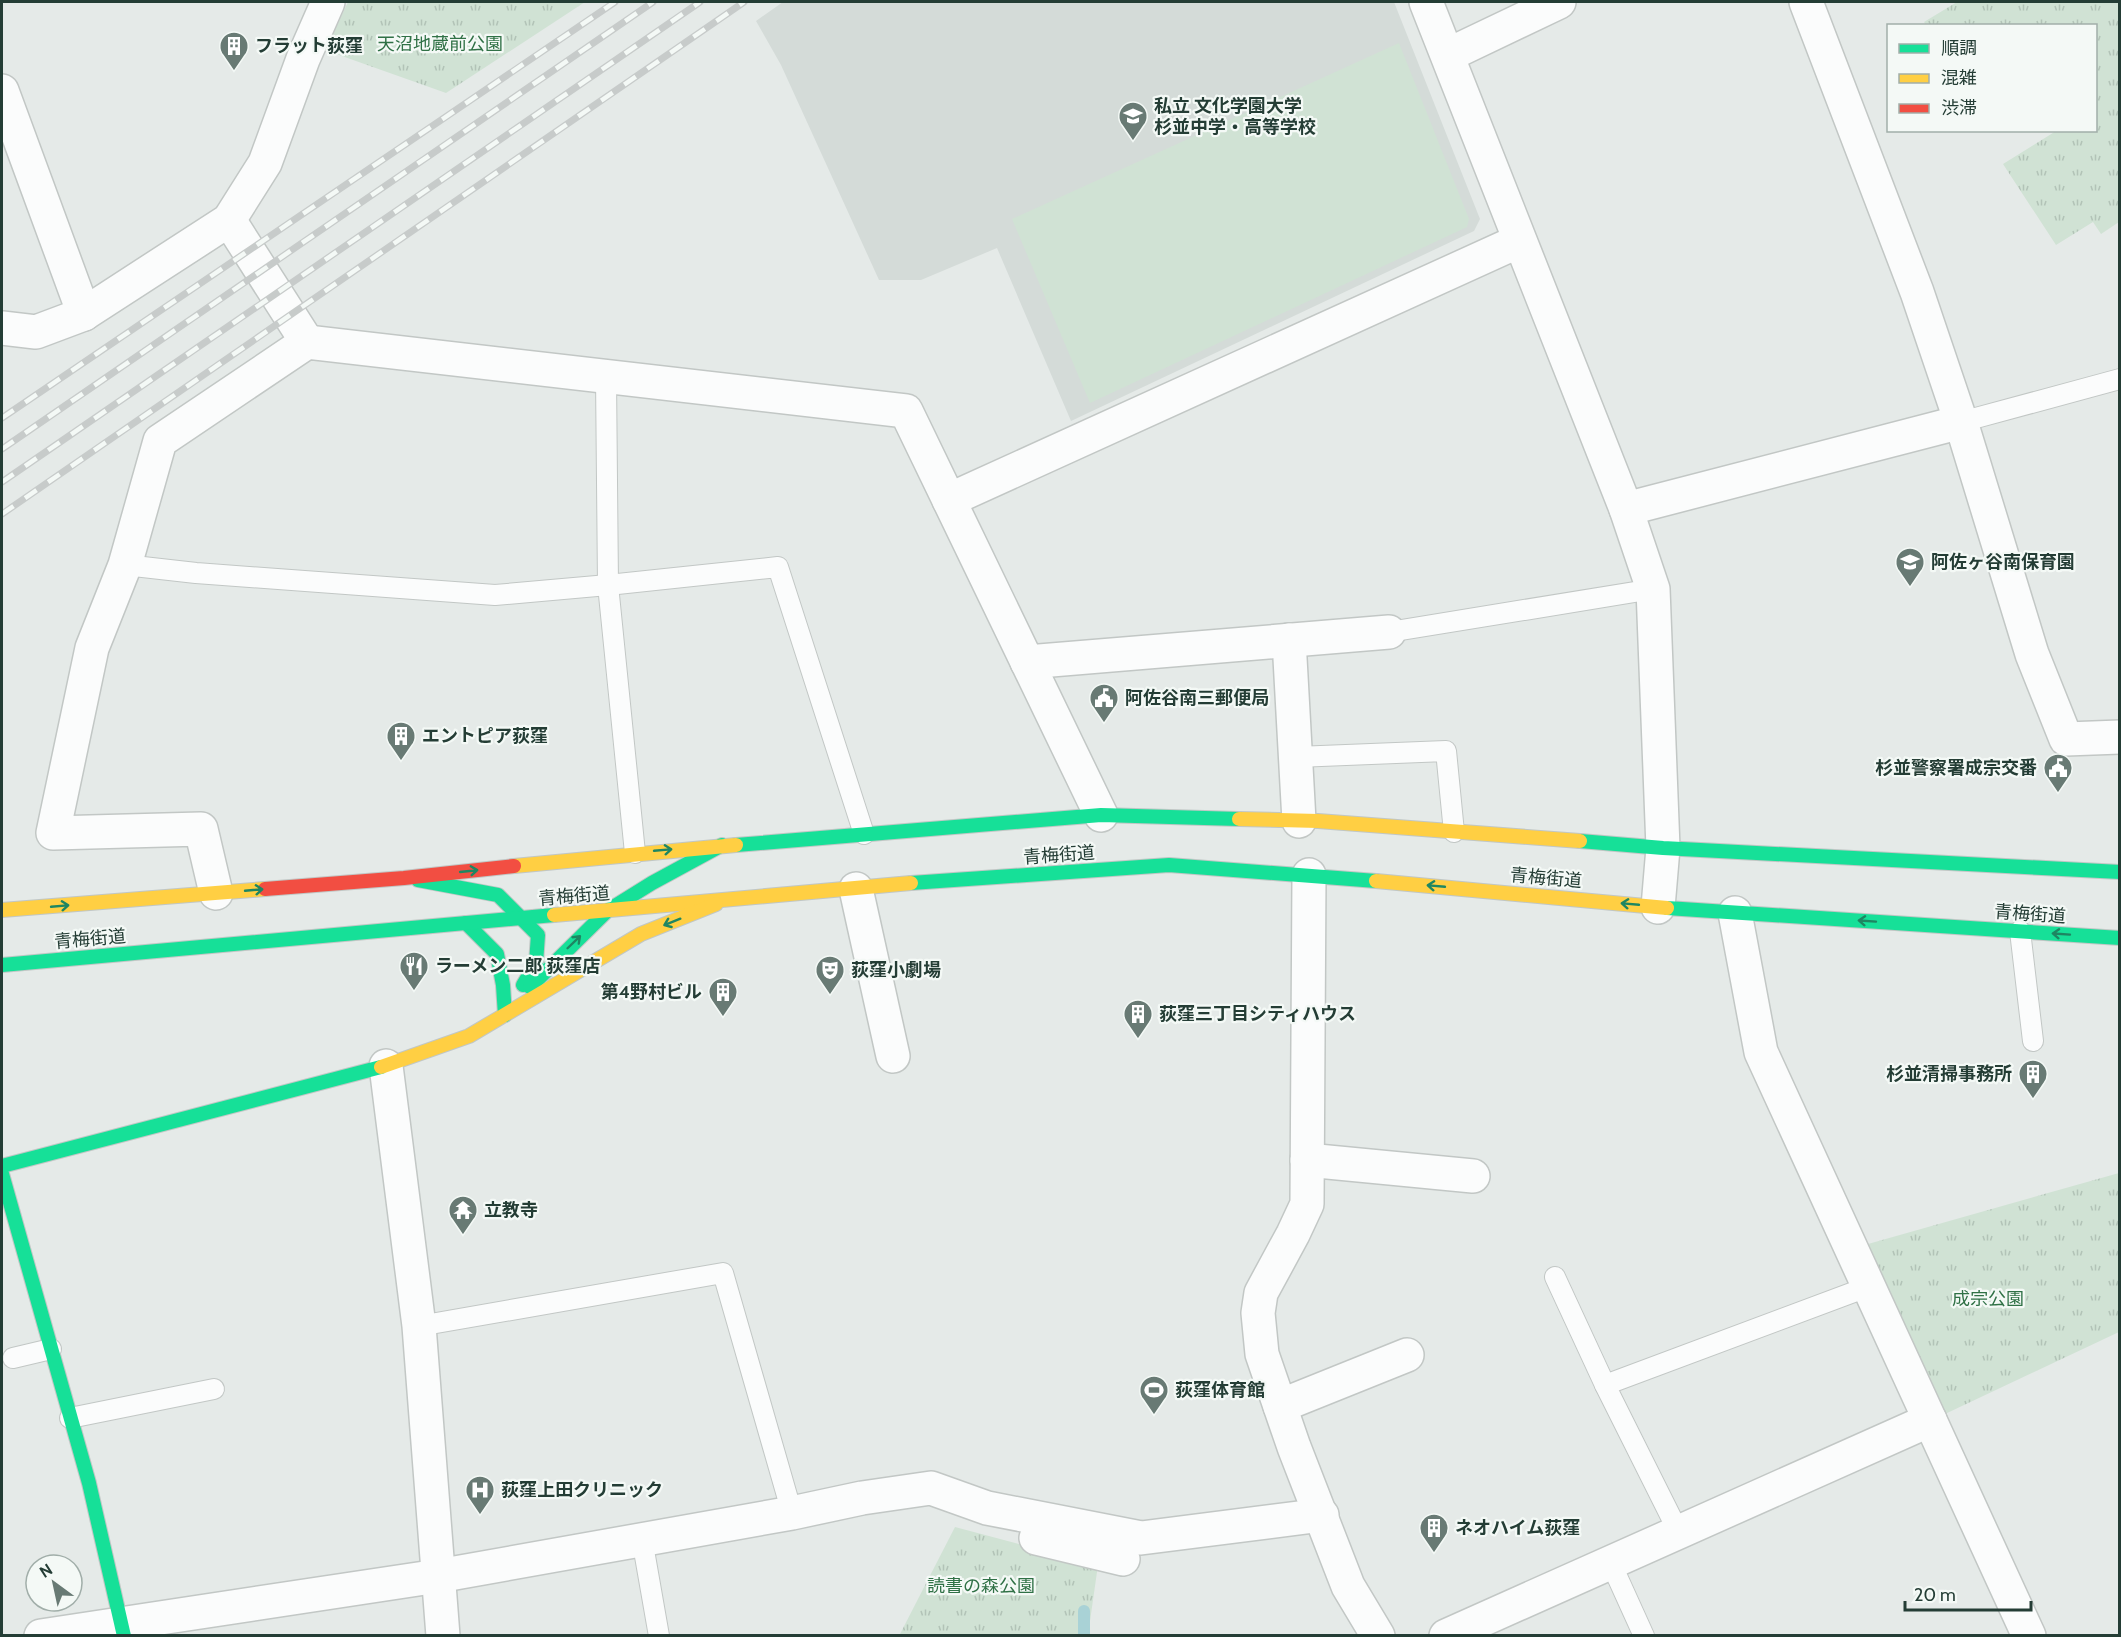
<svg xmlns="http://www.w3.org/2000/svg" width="2121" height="1637" viewBox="0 0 2121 1637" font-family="Cabin,'Noto Sans JP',sans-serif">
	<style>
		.built { fill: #d4dbd8 }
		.park { fill: url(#park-tufts) }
		.pitch { fill: #d0e2d4 }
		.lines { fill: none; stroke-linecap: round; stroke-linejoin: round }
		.stream { stroke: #a9d2d6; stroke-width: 12 }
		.lane-casing { stroke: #c2c7c5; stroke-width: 22 }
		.street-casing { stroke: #c2c7c5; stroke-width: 36 }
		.fast-casing { stroke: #c1c7c5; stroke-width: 16 }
		.slow-casing { stroke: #c1c7c5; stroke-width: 16 }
		.jam-casing { stroke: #c1c7c5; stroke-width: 16 }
		.lane { stroke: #fbfcfc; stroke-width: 20 }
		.street { stroke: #fbfcfc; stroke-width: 33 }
		.fast { stroke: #16e098; stroke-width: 14 }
		.slow { stroke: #ffcf43; stroke-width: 14 }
		.jam { stroke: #f24e42; stroke-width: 14 }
		.rail-casing { stroke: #c7cbca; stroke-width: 7 }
		.rail { stroke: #f4f9f6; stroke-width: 4.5; stroke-dasharray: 14; stroke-linecap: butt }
		.oneway { stroke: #1e8662 }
		.labels { text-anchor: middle; stroke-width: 4.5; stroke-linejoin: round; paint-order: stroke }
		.park-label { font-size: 18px; fill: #307146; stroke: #f4f9f6 }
		.poi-label { font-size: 18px; font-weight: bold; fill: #243d35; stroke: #f4f9f6; text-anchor: start }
		.street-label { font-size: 18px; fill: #243d35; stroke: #f4f9f6 }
	</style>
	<defs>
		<pattern id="park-tufts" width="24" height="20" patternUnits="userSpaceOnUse" patternTransform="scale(1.5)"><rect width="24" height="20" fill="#d0e2d4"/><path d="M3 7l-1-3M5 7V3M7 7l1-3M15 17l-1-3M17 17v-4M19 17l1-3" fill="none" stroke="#b2c3b7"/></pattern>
	</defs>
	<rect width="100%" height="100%" fill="#e5eae8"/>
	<path class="built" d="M783,2H1394L1480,219L1474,231L1071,421L997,248L921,280H879L781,65L756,21Z"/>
	<g class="park">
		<path d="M348,2H585L446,93L325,50Z"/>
		<path d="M1957,2H2119V222L2101,234L2093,222L2056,245L2003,164L2056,131L2096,130V26L1926,25L1924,22Z"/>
		<path d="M2119,1173V1332L1945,1414L1868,1244Z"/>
		<path d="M955,1527L1098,1565L1088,1635L899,1636Z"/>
	</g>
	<path class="pitch" d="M1399,43L1469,219L1467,227L1090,403L1012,219Z"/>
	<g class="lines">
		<path class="stream" d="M1084,1636V1611"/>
		<g class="lane-casing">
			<g id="lane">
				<path d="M606,377L608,585L635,853"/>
				<path d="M1961,422L2120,379"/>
				<path d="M125,565L196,573L495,595L608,585L778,567L864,834"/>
				<path d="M1389,632L1653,589"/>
				<path d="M1296,757L1446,751L1454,832"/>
				<path d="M2020,931L2033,1041"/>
				<path d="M1555,1277L1605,1385L1678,1531"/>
				<path d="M419,1326L723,1273L792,1513"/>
				<path d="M13,1358L51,1349"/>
				<path d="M1605,1385L1870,1286"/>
				<path d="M70,1418L214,1389"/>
				<path d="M642,1539L659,1636"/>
				<path d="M1610,1561L1644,1636"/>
			</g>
		</g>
		<g class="street-casing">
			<g id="street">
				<path d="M1426,2L1626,509L1653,589L1663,848L1658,907"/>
				<path d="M1806,2L1917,292L1961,422L2032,654L2066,739L2120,737"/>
				<path d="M1448,55L1559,2"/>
				<path d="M2,91L84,314"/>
				<path d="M229,220L307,342"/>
				<path d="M2,328L36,332L84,314L229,220L265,163L303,59L328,2"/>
				<path d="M949,500L1519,241"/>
				<path d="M1626,509L1961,422"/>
				<path d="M1289,640L1299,821"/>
				<path d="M1027,662L1389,632"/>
				<path d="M1309,875L1307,1204L1293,1234L1261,1293L1258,1313L1262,1354L1294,1447L1348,1586L1378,1636"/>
				<path d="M856,889L893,1056"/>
				<path d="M216,893L201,829L53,833L92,648L125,565L160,441L307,342L906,411L1101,815"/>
				<path d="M1735,913L1761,1052L2029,1636"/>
				<path d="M386,1066L419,1326L443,1636"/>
				<path d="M1307,1160L1473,1176"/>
				<path d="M1280,1406L1407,1355"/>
				<path d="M1036,1538L1123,1559"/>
				<path d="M41,1636L438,1576L792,1513L862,1498L931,1488L987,1508L1141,1538L1322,1515"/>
				<path d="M1446,1636L1930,1420"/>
			</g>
		</g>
		<g class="fast-casing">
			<g id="fast">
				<path d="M1580,841L1663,848L2120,872"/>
				<path d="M736,845L1101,815L1239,819"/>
				<path d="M418,880L498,895L538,935L536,963L523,985"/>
				<path d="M911,883L1169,865L1376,881"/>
				<path d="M1667,908L2120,938"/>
				<path d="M466,923L497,954L503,985L505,1015"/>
				<path d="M2,965L554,915"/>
				<path d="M530,987L607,911L652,883L722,845"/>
				<path d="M2,1166L381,1067"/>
				<path d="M2,1174L89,1483L124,1636"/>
			</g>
		</g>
		<g class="slow-casing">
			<g id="slow">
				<path d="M1239,819L1318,821L1580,841"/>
				<path d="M514,866L736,845"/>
				<path d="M1376,881L1667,908"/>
				<path d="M2,910L265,889"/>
				<path d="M554,915L911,883"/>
				<path d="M381,1067L469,1036L641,934L716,904"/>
			</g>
		</g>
		<g class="jam-casing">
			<path id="jam" d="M265,889L404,878L514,866"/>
		</g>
		<use href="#lane" class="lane"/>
		<use href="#street" class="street"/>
		<use href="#fast" class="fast"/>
		<use href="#slow" class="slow"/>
		<use href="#jam" class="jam"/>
		<g class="rail-casing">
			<g id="rail">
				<path d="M2,418L615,2"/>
				<path d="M2,449L653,2"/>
				<path d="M2,482L700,2"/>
				<path d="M2,514L744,2"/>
			</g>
		</g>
		<use href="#rail" class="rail"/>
	</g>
	<defs><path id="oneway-shaft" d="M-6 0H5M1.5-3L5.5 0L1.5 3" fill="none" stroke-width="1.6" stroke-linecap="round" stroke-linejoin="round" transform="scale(1.5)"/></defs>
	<g class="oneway">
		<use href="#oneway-shaft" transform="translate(663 850) rotate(-5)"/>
		<use href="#oneway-shaft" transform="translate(469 871) rotate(-6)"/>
		<use href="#oneway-shaft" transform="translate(1436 886) rotate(-175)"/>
		<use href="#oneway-shaft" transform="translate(254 890) rotate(-5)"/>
		<use href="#oneway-shaft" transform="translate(1630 904) rotate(-175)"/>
		<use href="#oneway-shaft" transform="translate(60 906) rotate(-5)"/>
		<use href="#oneway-shaft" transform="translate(1867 921) rotate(-176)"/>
		<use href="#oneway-shaft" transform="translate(672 922) rotate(158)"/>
		<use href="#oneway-shaft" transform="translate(2061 934) rotate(-176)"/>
		<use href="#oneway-shaft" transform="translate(574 942) rotate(-44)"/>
	</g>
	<defs>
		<g id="building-pin" transform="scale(1.5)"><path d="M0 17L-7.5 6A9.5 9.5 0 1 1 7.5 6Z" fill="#687a74" stroke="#f4f9f6"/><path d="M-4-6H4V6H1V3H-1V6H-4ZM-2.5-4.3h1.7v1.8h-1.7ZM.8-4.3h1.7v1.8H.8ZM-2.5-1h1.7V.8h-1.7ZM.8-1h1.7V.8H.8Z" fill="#fff"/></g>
		<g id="school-pin" transform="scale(1.5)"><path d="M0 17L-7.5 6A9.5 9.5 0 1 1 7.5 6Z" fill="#687a74" stroke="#f4f9f6"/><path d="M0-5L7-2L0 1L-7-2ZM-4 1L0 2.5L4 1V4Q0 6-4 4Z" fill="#fff"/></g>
		<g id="civic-pin" transform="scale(1.5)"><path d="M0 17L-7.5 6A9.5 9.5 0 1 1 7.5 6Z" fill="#687a74" stroke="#f4f9f6"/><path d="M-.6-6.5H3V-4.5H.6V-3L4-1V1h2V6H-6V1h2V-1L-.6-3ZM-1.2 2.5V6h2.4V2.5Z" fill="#fff"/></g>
		<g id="restaurant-pin" transform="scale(1.5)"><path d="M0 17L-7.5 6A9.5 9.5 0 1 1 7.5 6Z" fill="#687a74" stroke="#f4f9f6"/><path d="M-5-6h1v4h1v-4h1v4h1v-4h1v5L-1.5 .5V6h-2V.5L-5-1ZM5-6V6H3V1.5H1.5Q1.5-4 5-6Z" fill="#fff"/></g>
		<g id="theatre-pin" transform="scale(1.5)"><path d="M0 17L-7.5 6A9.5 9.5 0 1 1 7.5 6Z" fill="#687a74" stroke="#f4f9f6"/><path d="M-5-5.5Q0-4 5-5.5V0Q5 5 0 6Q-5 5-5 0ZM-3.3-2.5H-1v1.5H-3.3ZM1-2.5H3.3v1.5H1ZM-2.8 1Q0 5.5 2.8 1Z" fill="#fff"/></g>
		<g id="temple-pin" transform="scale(1.5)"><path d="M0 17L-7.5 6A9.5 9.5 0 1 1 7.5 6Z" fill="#687a74" stroke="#f4f9f6"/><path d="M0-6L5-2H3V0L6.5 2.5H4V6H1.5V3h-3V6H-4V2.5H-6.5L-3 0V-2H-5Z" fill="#fff"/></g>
		<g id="stadium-pin" transform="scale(1.5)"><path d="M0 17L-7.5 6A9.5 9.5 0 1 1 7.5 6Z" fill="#687a74" stroke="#f4f9f6"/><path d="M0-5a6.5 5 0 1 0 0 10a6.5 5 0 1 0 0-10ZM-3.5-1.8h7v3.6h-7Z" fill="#fff"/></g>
		<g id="hospital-pin" transform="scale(1.5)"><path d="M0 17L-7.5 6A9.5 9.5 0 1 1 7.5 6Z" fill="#687a74" stroke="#f4f9f6"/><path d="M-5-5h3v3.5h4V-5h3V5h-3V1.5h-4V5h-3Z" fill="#fff"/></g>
	</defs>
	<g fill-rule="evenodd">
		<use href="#building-pin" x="234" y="46"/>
		<use href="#school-pin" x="1133" y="116"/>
		<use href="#school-pin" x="1910" y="562"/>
		<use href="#civic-pin" x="1104" y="698"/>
		<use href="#building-pin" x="401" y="736"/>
		<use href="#civic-pin" x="2058" y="768"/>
		<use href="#restaurant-pin" x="414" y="966"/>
		<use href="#theatre-pin" x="830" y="970"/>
		<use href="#building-pin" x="723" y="992"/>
		<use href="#building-pin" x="1138" y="1014"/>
		<use href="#building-pin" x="2033" y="1074"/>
		<use href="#temple-pin" x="463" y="1210"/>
		<use href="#stadium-pin" x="1154" y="1390"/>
		<use href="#hospital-pin" x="480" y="1490"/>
		<use href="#building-pin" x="1434" y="1528"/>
	</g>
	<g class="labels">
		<g class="park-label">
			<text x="440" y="50">天沼地蔵前公園</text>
			<text x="1988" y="1305">成宗公園</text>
			<text x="981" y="1592">読書の森公園</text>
		</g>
		<g class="poi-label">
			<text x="255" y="52">フラット荻窪</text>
			<text x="1154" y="112">私立 文化学園大学<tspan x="1154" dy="21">杉並中学・高等学校</tspan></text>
			<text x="1931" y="568">阿佐ヶ谷南保育園</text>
			<text x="1125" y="704">阿佐谷南三郵便局</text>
			<text x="422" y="742">エントピア荻窪</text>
			<text x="2037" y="774" text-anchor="end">杉並警察署成宗交番</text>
			<text x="435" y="972">ラーメン二郎 荻窪店</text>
			<text x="851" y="976">荻窪小劇場</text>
			<text x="702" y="998" text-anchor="end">第4野村ビル</text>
			<text x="1159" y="1020">荻窪三丁目シティハウス</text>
			<text x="2012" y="1080" text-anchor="end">杉並清掃事務所</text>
			<text x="484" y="1216">立教寺</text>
			<text x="1175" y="1396">荻窪体育館</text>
			<text x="501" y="1496">荻窪上田クリニック</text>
			<text x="1455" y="1534">ネオハイム荻窪</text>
		</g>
		<g class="street-label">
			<text transform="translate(1059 855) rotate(-4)" y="6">青梅街道</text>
			<text transform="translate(1546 878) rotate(5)" y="6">青梅街道</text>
			<text transform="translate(574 896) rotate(-5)" y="6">青梅街道</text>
			<text transform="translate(2030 914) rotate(4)" y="6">青梅街道</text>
			<text transform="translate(90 939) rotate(-5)" y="6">青梅街道</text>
		</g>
	</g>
	<rect width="2121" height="1637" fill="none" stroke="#243d35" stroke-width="6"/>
	<rect x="1887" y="24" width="210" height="108" fill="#f4f9f6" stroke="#a1aea9" stroke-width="1.5"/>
	<rect x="1899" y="44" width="30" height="9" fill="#16e098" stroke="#a1aea9" stroke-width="1.5"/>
	<text x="1941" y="54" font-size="18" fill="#243d35">順調</text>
	<rect x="1899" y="74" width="30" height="9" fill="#ffcf43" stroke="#a1aea9" stroke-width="1.5"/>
	<text x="1941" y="84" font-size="18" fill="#243d35">混雑</text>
	<rect x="1899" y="104" width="30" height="9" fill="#f24e42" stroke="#a1aea9" stroke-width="1.5"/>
	<text x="1941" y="114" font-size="18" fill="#243d35">渋滞</text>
	<g transform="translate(54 1583) rotate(327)"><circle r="28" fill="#f4f9f6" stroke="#a1aea9" stroke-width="1.5"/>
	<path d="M0-4.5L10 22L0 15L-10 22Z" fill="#687a74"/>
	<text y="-9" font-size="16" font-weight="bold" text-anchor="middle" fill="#243d35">N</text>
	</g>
	<path d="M1905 1601v9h126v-9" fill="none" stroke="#243d35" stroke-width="3"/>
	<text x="1914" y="1601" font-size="18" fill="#243d35" stroke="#f4f9f6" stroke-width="4.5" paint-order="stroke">20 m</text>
</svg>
